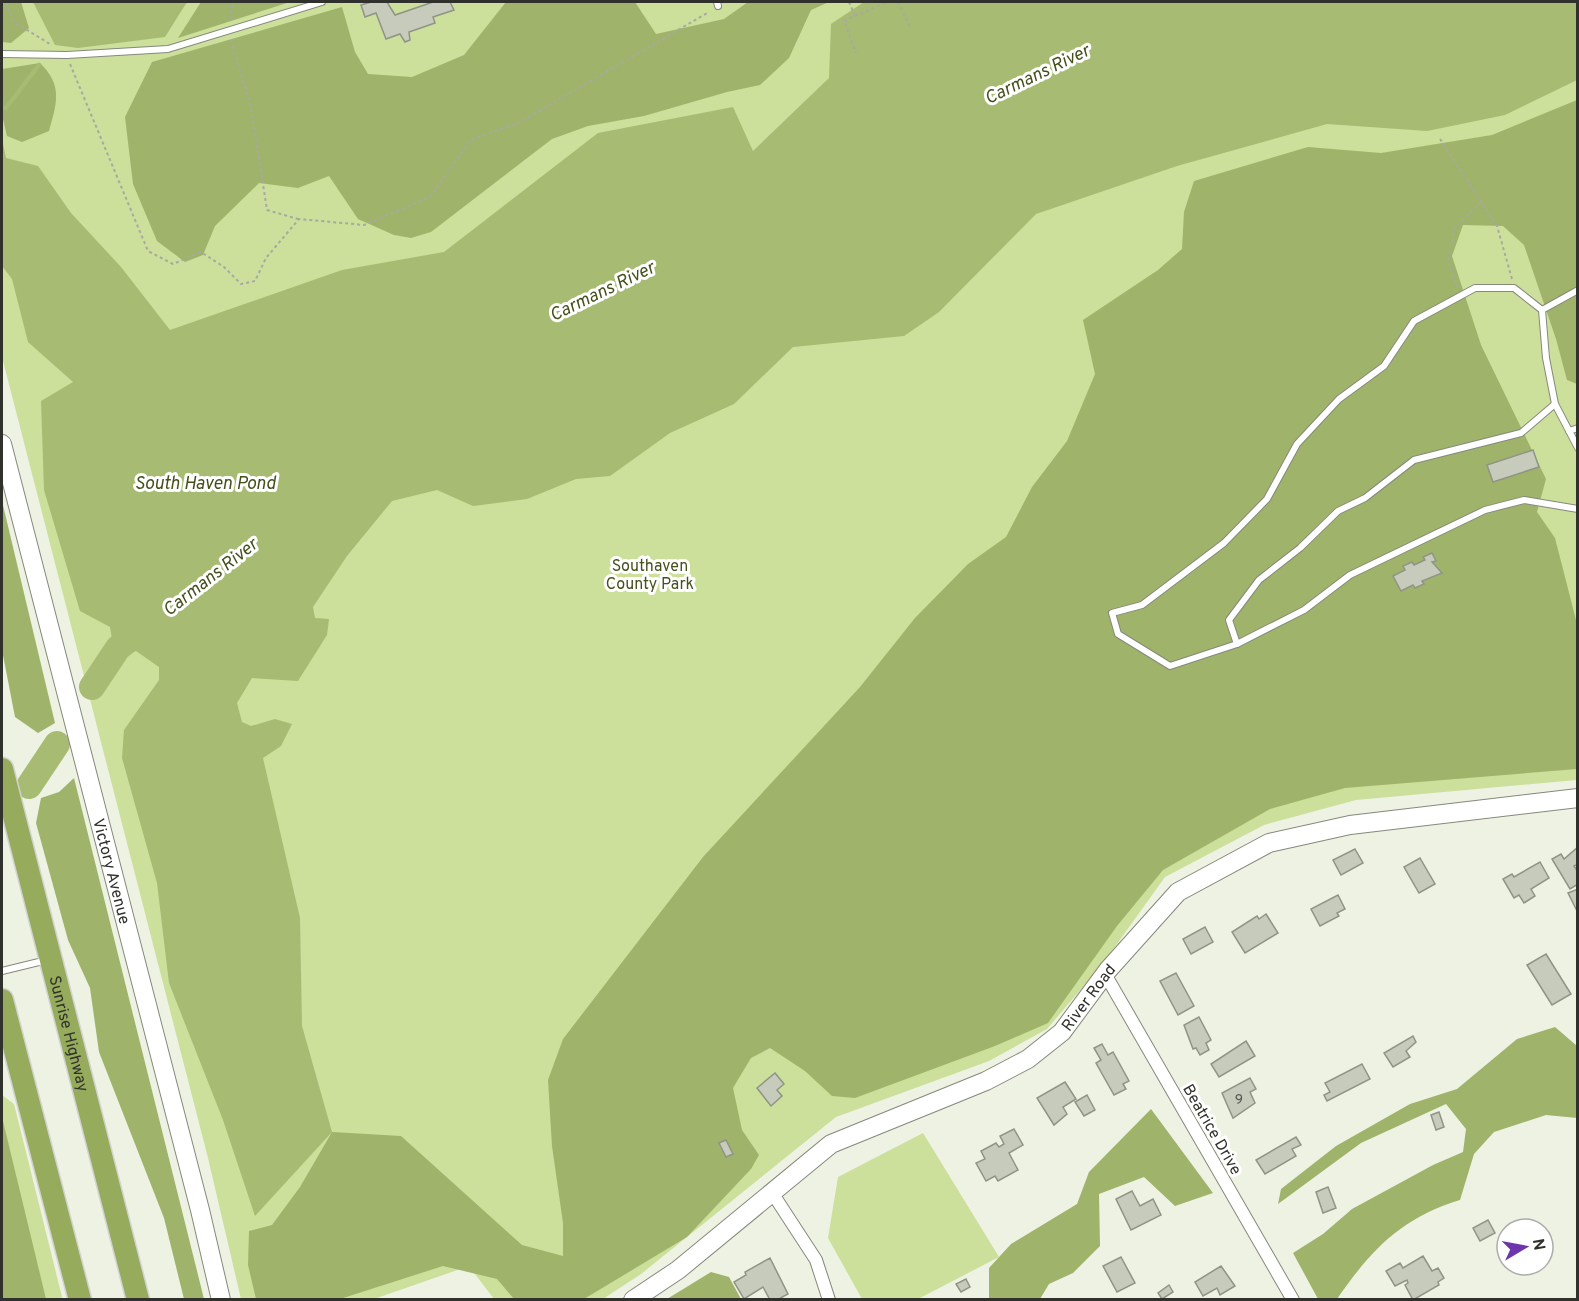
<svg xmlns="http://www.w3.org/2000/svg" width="1579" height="1301" viewBox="0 0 1579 1301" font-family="Overpass,sans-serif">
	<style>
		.green { fill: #ccdf9b }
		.forest { fill: #a0b36b }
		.water { fill: #a7bb73 }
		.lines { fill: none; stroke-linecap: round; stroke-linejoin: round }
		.stream { stroke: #a7bb73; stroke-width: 4.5 }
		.river { stroke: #a7bb73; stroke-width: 26 }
		.building { fill: #c6cbbc; stroke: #909486; stroke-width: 1.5 }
		.lane-casing { stroke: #85897c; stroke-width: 8 }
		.street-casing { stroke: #85897c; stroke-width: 14 }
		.secondary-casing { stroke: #85897c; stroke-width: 20 }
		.highway-casing { stroke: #d1d2d1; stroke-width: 25 }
		.path { stroke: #a7aa9f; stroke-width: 2; stroke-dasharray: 3 3; stroke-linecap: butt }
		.lane { stroke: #fff; stroke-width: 6 }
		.street { stroke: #fff; stroke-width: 12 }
		.secondary { stroke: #fff; stroke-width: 18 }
		.highway { stroke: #96ab5b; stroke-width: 22 }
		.labels { text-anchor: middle; stroke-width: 6; stroke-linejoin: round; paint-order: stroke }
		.number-label { font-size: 14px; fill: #565850 }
		.park-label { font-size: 16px; fill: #45511d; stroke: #fff }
		.street-label { font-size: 16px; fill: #30312c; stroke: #fff }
		.water-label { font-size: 18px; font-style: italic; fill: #43501b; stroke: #fff }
	</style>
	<rect width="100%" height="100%" fill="#edf2e3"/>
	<g class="green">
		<path d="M2,2H1577V780L1356,800L1264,825L1165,877L1104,962L1047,1029L989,1061L836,1117L641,1274L603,1299H494L469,1266L374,1299H241L208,1158L2,357Z"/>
		<path d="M2,1095L14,1104L62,1297L60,1299H2Z"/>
		<path d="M923,1133L999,1257L918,1299H862L828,1238L838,1177Z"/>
	</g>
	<g class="forest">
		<path d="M2,2H21L29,28L11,43L2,42Z"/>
		<path d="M201,2H290L178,38Z"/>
		<path d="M506,2H635L656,34L724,19L748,2H829L811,10L789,58L760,85L727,92L644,116L588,126L552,139L431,232L411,238L394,235L358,219L329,176L298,188L259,183L215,226L203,255L185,262L157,241L133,184L125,117L152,62L342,7L355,52L368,74L412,77L464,55Z"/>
		<path d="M40,63C63,86 57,102 49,131L22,142L7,136L2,115V69Z"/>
		<path d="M1577,100V384L1567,380L1556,339L1524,245L1503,226L1463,225L1452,256L1481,345L1546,479L1537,512L1555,538L1577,624V769L1345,788L1270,809L1163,870L1117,926L1048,1023L995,1046L855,1098L832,1096L805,1071L770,1048L751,1058L733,1088L742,1130L759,1155L751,1169L687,1237L584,1299H514L497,1279L443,1266L340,1299H256L248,1265L249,1231L272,1225L300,1187L332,1132L401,1136L522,1245L563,1256V1223L552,1146L548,1080L563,1039L703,857L860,687L915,618L968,564L1006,537L1032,487L1067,441L1095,374L1083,320L1158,270L1182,249L1184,212L1194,181L1308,147L1381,153L1492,135Z"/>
		<path d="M2,501L55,723L38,733L15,717L2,650Z"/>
		<path d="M74,778L204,1299H184L164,1218L99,1052L90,988L68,940L36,823L41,798L59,792Z"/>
		<path d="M1555,1027L1577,1046V1118L1546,1115L1494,1132L1474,1154L1460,1200C1401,1218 1371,1250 1337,1299H1318L1293,1253L1323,1234L1352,1209L1433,1165L1463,1152L1466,1129L1446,1104L1361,1143L1278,1204L1281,1189L1336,1146L1410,1104L1457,1089L1517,1039Z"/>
		<path d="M1151,1109L1213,1193L1175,1206L1144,1177L1099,1194L1100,1246L1073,1273L1049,1284L1040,1299H989V1268L1011,1244L1077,1204L1089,1172Z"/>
		<path d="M2,1117L46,1299H2Z"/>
		<path d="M711,1272L729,1277L741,1299H667Z"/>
	</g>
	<g class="water">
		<path d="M33,2H187L165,37L78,48L55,45Z"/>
		<path d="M864,2H1577V80L1505,115L1427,131L1327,124L1177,166L1036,214L939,312L904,336L793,347L734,404L670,433L610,476L576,479L527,499L473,506L437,490L392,501L347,556L313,607L315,618L329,619L327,635L298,681L252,678L237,703L242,722L251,726L275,719L292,724L281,746L263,758L300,918L302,1026L332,1132L255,1216L223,1120L169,983L157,883L122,758L124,730L159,680V667L136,651L127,654L110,644L112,639L110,627L80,611L44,490L41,401L73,382L28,342L12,279L2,266V139L6,158L38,166L71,213L121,267L170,330L342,270L444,252L598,133L733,107L753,151L829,78L831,24Z"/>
	</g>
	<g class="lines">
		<path class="stream" d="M2,108H6L39,65"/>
		<g class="river">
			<path d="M92,687L118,648L145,627"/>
			<path d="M29,786L57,744"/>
		</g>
	</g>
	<g class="building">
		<path d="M371,2H387L395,15L433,2H450L454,10L433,17L435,23L409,32L410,40L405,42L400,34L386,39L376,13L365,17L361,5Z"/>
		<path d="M1533,450L1539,467L1493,482L1487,465Z"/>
		<path d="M1432,553L1436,561L1432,562L1442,573L1422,581L1424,584L1415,588L1413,585L1401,591L1393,576L1405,570L1403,566L1412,562L1414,565L1425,560L1423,557Z"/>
		<path d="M1578,847V864L1574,866L1578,872V884L1570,889L1552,859L1561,854L1564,859Z"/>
		<path d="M1355,849L1363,863L1341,875L1333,860Z"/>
		<path d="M1420,858L1435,884L1419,893L1404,867Z"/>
		<path d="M1540,862L1549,878L1531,889L1535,896L1524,903L1519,895L1514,898L1503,879L1512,874L1514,877Z"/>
		<path d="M1578,889V908L1576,909L1568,893Z"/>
		<path d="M1338,895L1345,909L1337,913L1339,916L1320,926L1311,909Z"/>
		<path d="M1266,914L1278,933L1245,953L1232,932L1257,916L1259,919Z"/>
		<path d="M1205,927L1213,942L1191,954L1183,939Z"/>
		<path d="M1546,954L1571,994L1552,1005L1527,965Z"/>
		<path d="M1176,973L1194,1006L1178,1015L1160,981Z"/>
		<path d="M1199,1017L1211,1040L1206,1043L1209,1050L1200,1055L1196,1048L1193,1049L1184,1025Z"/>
		<path d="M1413,1036L1416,1042L1406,1051L1410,1057L1393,1067L1384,1053Z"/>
		<path d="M1246,1041L1255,1056L1219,1077L1211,1064Z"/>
		<path d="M1102,1044L1108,1055L1113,1052L1129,1081L1123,1084L1126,1089L1114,1095L1096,1063L1101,1060L1094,1048Z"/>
		<path d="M1362,1064L1370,1079L1327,1101L1324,1095L1330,1092L1325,1083Z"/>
		<path d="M775,1073L784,1084L777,1090L782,1096L771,1106L757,1088Z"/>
		<path d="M1250,1078L1256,1089L1250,1092L1255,1103L1233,1118L1222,1093Z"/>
		<path d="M1065,1082L1076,1099L1063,1107L1067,1114L1054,1125L1037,1098Z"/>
		<path d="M1087,1095L1095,1110L1084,1116L1075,1102Z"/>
		<path d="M1439,1112L1444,1127L1436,1130L1431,1115Z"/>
		<path d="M1014,1129L1023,1145L1009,1153L1018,1170L998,1181L995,1176L986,1181L976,1163L985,1159L981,1151L996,1143L999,1147L1004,1144L1000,1136Z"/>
		<path d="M1296,1137L1301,1145L1292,1149L1296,1156L1265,1174L1256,1160Z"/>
		<path d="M726,1140L733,1154L726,1157L719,1143Z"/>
		<path d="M1328,1187L1336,1208L1323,1213L1316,1192Z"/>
		<path d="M1132,1191L1140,1206L1153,1199L1161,1215L1131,1230L1116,1199Z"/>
		<path d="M1488,1220L1495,1233L1480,1241L1473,1228Z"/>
		<path d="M1423,1256L1432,1271L1438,1268L1444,1278L1438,1282L1439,1285L1413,1300L1405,1285L1408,1283L1407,1280L1395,1286L1386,1271L1400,1263L1403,1268Z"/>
		<path d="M1121,1257L1135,1283L1117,1292L1103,1266Z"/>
		<path d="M770,1258L788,1294L777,1300H770L763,1287L744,1299L734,1282L746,1275L745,1272Z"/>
		<path d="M1221,1266L1235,1286L1220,1295L1217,1288L1203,1296L1195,1282Z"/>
		<path d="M966,1279L970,1287L961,1292L956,1284Z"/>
		<path d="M1169,1285L1173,1292L1162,1299L1158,1293Z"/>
	</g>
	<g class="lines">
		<g class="lane-casing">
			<g id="lane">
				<path d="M717,2L718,6"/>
				<path d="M2,54L67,55L168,49L322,2"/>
				<path d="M1542,310L1578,290"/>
				<path d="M1569,431L1578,428"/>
				<path d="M1578,448L1555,404L1546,358L1542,310L1514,288H1475L1414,321L1384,366L1339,399L1297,444L1267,499L1224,543L1142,605L1112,613L1118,634L1170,666L1237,644L1304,610L1350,575L1485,510L1524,500L1578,509"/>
				<path d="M1237,644L1229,620L1259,580L1300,548L1338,511L1365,498L1414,460L1521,433L1555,404"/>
				<path d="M2,971L47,960"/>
			</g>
		</g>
		<g class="street-casing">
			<g id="street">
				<path d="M1105,974L1293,1300"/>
				<path d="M771,1191L816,1260L829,1300"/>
			</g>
		</g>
		<g class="secondary-casing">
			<g id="secondary">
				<path id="s1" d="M2,444L200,1210L221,1300"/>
				<path id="s2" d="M633,1300L678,1270L831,1144L986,1081L1028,1059L1062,1032L1108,970L1178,892L1269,843L1350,825L1578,798"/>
			</g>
		</g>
		<g class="highway-casing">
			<g id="highway">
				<path id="s3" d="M2,769L138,1300"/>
				<path d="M2,1000L80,1300"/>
			</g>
		</g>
		<g class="path">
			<path d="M6,2L14,22L50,44"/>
			<path d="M849,2L855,16L844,21L856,53"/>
			<path d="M898,2L911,29"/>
			<path d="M855,16L887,2"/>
			<path d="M230,19L233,2"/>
			<path d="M231,40L251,107L267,210L298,219"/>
			<path d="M70,64L148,251L173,264L201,252L224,267L241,284L255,281L266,258L299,219L364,225L430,197L471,140L520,122L709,12"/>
			<path d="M1440,139L1497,226L1512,279"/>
			<path d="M1458,288L1448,261L1455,228L1481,202"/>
		</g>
		<use href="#lane" class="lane"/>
		<use href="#street" class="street"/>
		<use href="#secondary" class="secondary"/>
		<use href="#highway" class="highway"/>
	</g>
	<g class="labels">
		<g class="number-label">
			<text x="1239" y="1103">9</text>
		</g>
		<g class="park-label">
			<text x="650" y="571">Southaven<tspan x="650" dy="18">County Park</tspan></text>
		</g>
		<g class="street-label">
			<text dy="6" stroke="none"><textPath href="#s1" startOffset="441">Victory Avenue</textPath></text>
			<text dy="6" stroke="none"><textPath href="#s2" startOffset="554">River Road</textPath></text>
			<text dy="6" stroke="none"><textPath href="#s3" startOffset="273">Sunrise Highway</textPath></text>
			<text transform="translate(1213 1129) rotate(60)" y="6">Beatrice Drive</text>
		</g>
		<g class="water-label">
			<text transform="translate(1037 74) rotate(-26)" y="6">Carmans River</text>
			<text transform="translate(602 291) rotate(-26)" y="6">Carmans River</text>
			<text x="205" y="489">South Haven Pond</text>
			<text transform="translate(210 577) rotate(-38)" y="6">Carmans River</text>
		</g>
	</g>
	<rect width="1579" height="1301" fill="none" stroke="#30312c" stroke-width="6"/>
	<g transform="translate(1525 1247) rotate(80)"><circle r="28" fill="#ffffff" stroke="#acadab" stroke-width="1.5"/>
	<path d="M0-4.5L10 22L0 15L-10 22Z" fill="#6e36ad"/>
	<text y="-9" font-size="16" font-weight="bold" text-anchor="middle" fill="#30312c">N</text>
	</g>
</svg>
